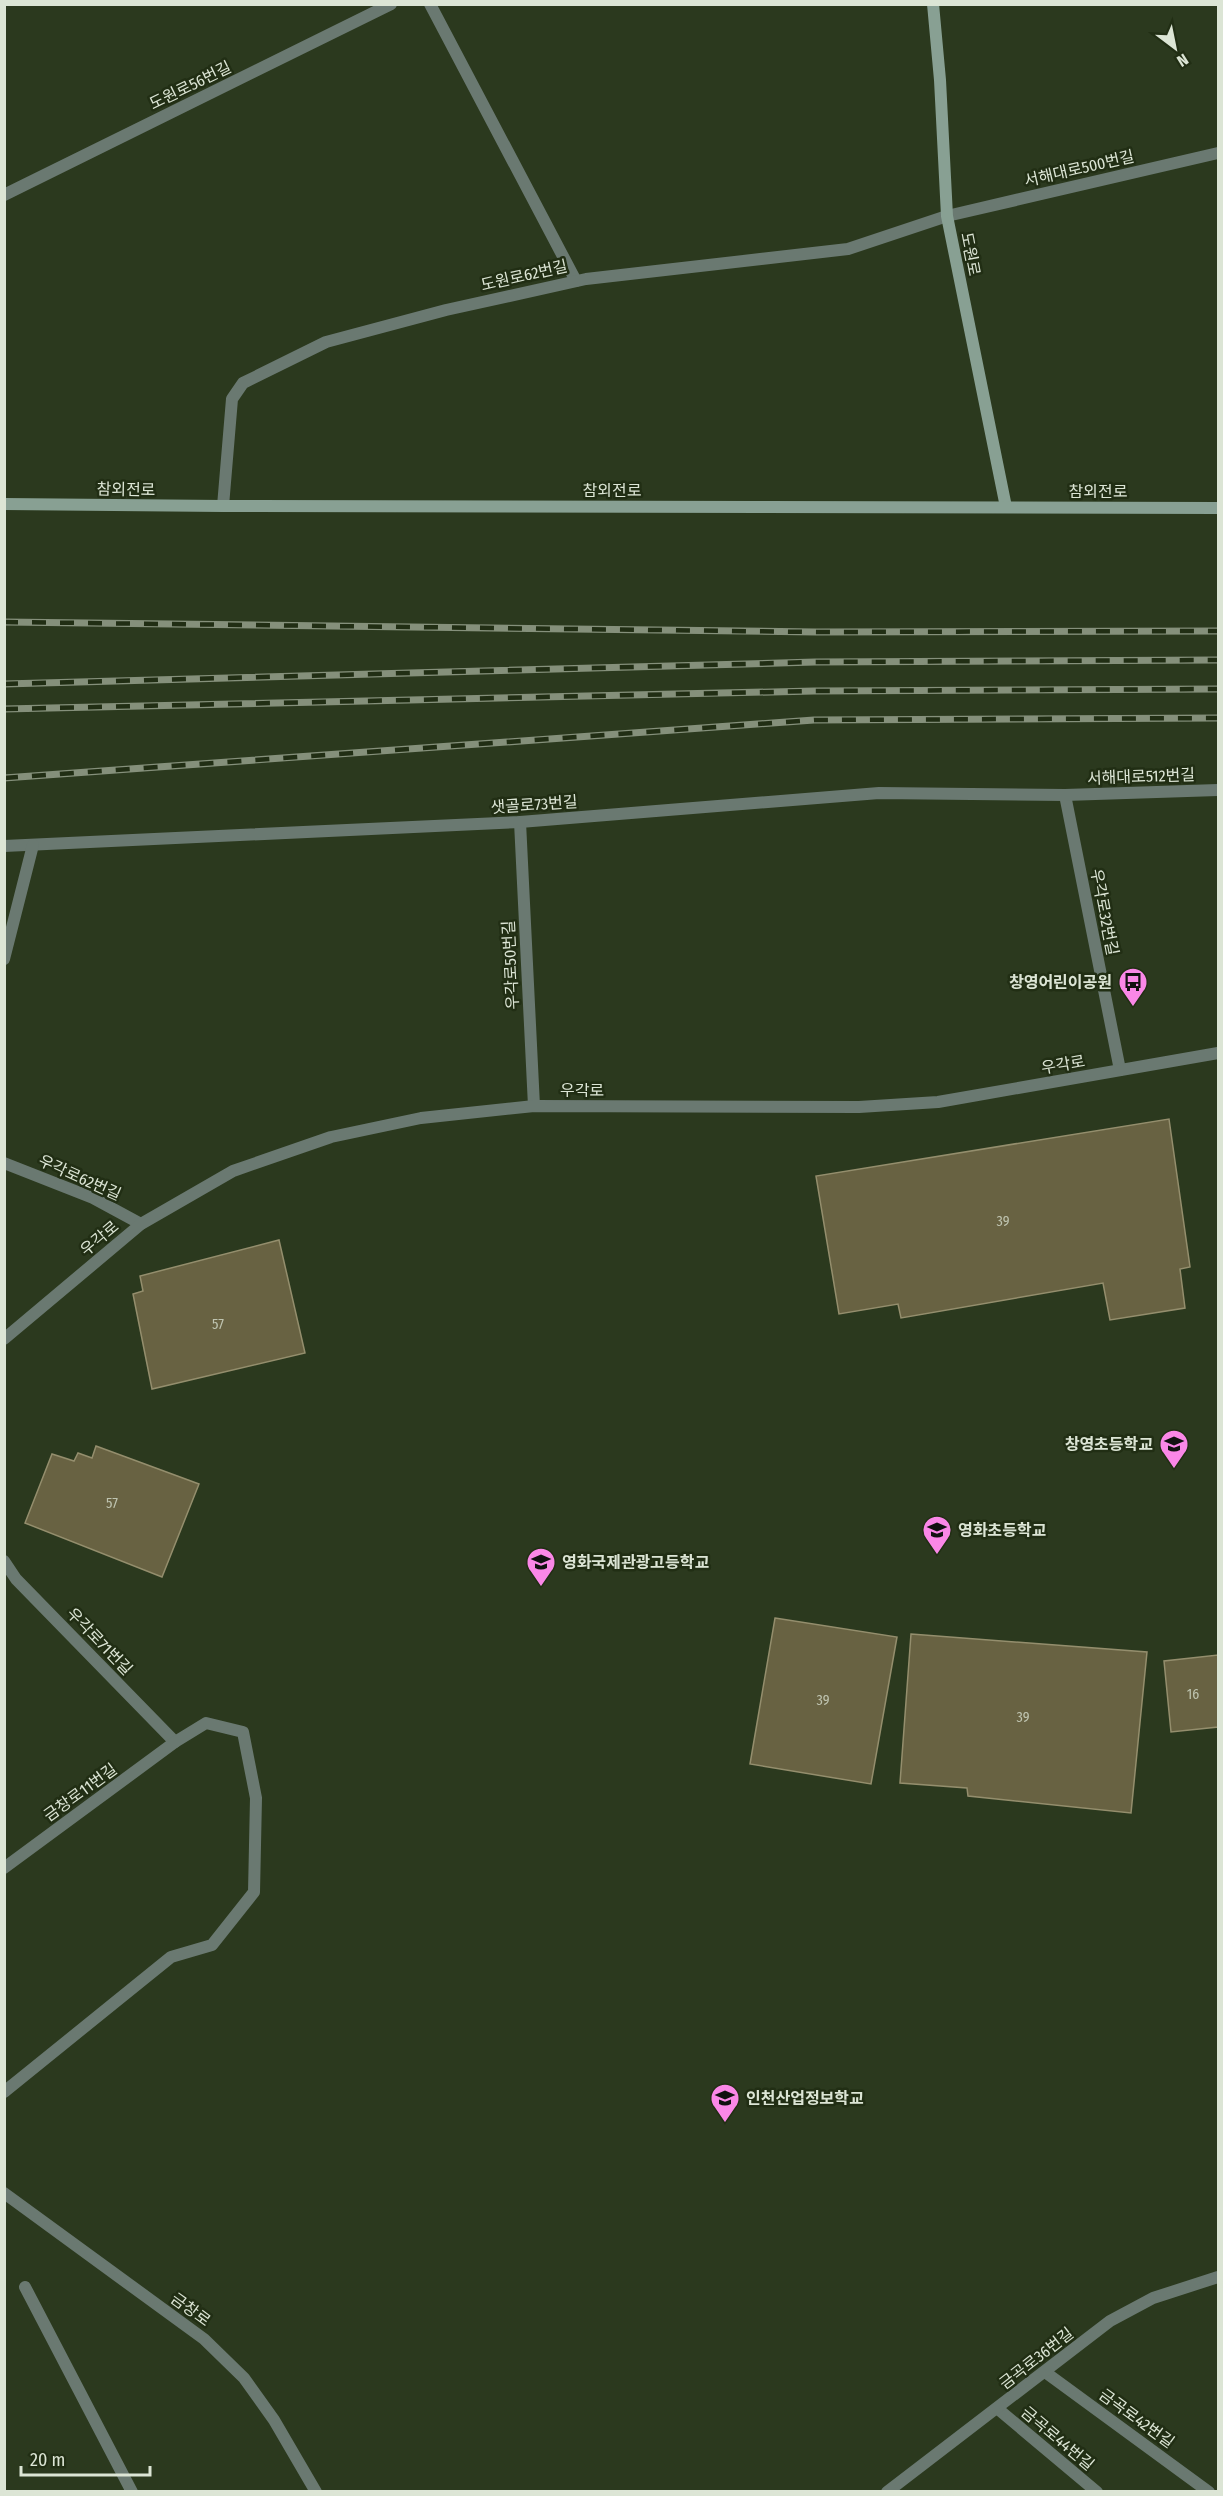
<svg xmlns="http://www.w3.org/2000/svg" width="1223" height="2496" viewBox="0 0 1223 2496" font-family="'Fira Sans Condensed','Noto Sans KR',sans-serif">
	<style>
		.building { fill: #686242; stroke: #948e6d; stroke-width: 1.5 }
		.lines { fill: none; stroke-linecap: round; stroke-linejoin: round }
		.lane { stroke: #6a7971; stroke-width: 12 }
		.street { stroke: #6a7971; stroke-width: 12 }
		.secondary { stroke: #88a093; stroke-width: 12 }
		.rail-casing { stroke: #85907b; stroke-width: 7 }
		.rail { stroke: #212e14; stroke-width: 4.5; stroke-dasharray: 14; stroke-linecap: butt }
		.labels { text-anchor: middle; stroke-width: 5; stroke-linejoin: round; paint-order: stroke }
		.number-label { font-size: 14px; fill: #bfc4b0 }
		.street-label { font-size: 16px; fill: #dce5d5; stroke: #212e14 }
		.poi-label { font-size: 16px; font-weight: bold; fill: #dce5d5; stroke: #212e14; text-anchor: start }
	</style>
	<rect width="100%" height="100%" fill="#2b391e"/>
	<g class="building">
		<path d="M1169,1119L1190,1267L1180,1269L1185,1308L1110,1320L1103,1283L901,1318L898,1304L839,1314L816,1176Z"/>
		<path d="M279,1240L305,1353L152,1389L133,1294L143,1291L140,1276Z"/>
		<path d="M96,1446L199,1484L162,1577L25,1523L52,1454L74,1461L78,1453L92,1458Z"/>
		<path d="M775,1618L897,1637L871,1784L750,1764Z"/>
		<path d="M911,1634L1147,1652L1131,1813L968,1796L967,1788L900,1783Z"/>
		<path d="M1218,1655V1727L1171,1732L1164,1661Z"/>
	</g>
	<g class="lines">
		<g class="lane">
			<path d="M430,4L576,281"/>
			<path d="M4,195L391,4"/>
			<path d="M223,506L232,399L243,383L326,342L446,310L586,279L848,249L947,216L1218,153"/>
			<path d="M25,2287L132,2492"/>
			<path d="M998,2409L1097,2492"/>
		</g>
		<g class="street">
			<path d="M1065,795L1120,1070"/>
			<path d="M520,822L534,1106"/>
			<path d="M4,846L520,822L879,793L1065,795L1218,790"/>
			<path d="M4,959L33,845"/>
			<path d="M4,1163L93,1198L141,1224"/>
			<path d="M4,1339L141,1224L233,1171L331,1137L421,1118L534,1106L859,1107L938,1102L1218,1053"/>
			<path d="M4,1561L16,1579L175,1742"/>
			<path d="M4,1868L175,1742L206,1723L243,1732L256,1798L254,1892L212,1945L171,1957L4,2092"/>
			<path d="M4,2193L204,2339L244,2378L274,2420L316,2492"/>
			<path d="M1045,2372L1209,2492"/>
			<path d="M887,2492L1110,2321L1153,2298L1218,2277"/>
		</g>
		<g class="secondary">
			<path d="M933,4L940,80L947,216L1006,507"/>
			<path d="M4,504L223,506L1218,508"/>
		</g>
		<g class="rail-casing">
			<g id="rail">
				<path d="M4,622L816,632L1218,631"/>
				<path d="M4,684L815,662L1218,660"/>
				<path d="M4,709L814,691L1218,689"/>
				<path d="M4,778L814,720L1218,718"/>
			</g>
		</g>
		<use href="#rail" class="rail"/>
	</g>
	<defs>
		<g id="bus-pin" transform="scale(1.5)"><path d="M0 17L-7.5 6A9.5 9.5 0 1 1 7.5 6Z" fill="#fa87e7" stroke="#212e14"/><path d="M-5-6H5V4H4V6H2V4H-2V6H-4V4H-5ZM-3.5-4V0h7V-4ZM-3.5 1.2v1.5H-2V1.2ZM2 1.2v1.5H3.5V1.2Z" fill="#111"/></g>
		<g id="school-pin" transform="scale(1.5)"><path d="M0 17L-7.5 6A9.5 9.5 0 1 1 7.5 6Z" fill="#fa87e7" stroke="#212e14"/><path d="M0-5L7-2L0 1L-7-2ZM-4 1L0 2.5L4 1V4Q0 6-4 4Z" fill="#111"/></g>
	</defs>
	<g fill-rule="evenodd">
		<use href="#bus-pin" x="1133" y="982"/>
		<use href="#school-pin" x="1174" y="1444"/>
		<use href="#school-pin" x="937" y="1530"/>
		<use href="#school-pin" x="541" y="1562"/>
		<use href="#school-pin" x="725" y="2098"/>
	</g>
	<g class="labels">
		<g class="number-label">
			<text x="1003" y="1226">39</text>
			<text x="218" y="1329">57</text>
			<text x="112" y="1508">57</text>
			<text x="1193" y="1699">16</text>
			<text x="823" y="1705">39</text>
			<text x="1023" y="1722">39</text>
		</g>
		<g class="street-label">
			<text transform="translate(190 85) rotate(-26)" y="6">도원로56번길</text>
			<text transform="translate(1079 168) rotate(-13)" y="6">서해대로500번길</text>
			<text transform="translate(971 254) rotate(79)" y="6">도원로</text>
			<text transform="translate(524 275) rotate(-13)" y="6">도원로62번길</text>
			<text transform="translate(126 489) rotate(1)" y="6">참외전로</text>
			<text x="612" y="496">참외전로</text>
			<text x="1098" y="497">참외전로</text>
			<text transform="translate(1141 776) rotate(-2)" y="6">서해대로512번길</text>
			<text transform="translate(534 804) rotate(-4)" y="6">샛골로73번길</text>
			<text transform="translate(1105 912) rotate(79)" y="6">우각로32번길</text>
			<text transform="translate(510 965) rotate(-93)" y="6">우각로50번길</text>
			<text transform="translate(1063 1064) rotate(-10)" y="6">우각로</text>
			<text x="582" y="1096">우각로</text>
			<text transform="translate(80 1177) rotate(24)" y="6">우각로62번길</text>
			<text transform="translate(99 1238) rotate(-40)" y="6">우각로</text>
			<text transform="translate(100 1641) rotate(46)" y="6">우각로71번길</text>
			<text transform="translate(80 1792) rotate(-36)" y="6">금창로11번길</text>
			<text transform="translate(191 2309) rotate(36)" y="6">금창로</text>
			<text transform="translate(1036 2358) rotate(-38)" y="6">금곡로36번길</text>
			<text transform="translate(1137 2418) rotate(36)" y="6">금곡로42번길</text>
			<text transform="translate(1058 2438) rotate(40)" y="6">금곡로44번길</text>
		</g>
		<g class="poi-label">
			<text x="1112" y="988" text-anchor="end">창영어린이공원</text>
			<text x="1153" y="1450" text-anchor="end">창영초등학교</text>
			<text x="958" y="1536">영화초등학교</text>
			<text x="562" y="1568">영화국제관광고등학교</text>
			<text x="746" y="2104">인천산업정보학교</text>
		</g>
	</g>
	<rect width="1223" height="2496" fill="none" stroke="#dce5d5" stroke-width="12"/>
	<g transform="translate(1175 48) rotate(148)" stroke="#212e14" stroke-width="4.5" paint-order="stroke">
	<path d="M0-4.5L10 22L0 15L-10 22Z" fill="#dce5d5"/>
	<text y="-9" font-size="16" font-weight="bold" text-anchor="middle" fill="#dce5d5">N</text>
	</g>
	<path d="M21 2466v9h129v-9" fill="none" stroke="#dce5d5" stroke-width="3"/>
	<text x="30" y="2466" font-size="18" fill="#dce5d5" stroke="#212e14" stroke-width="4.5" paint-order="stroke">20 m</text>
</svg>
